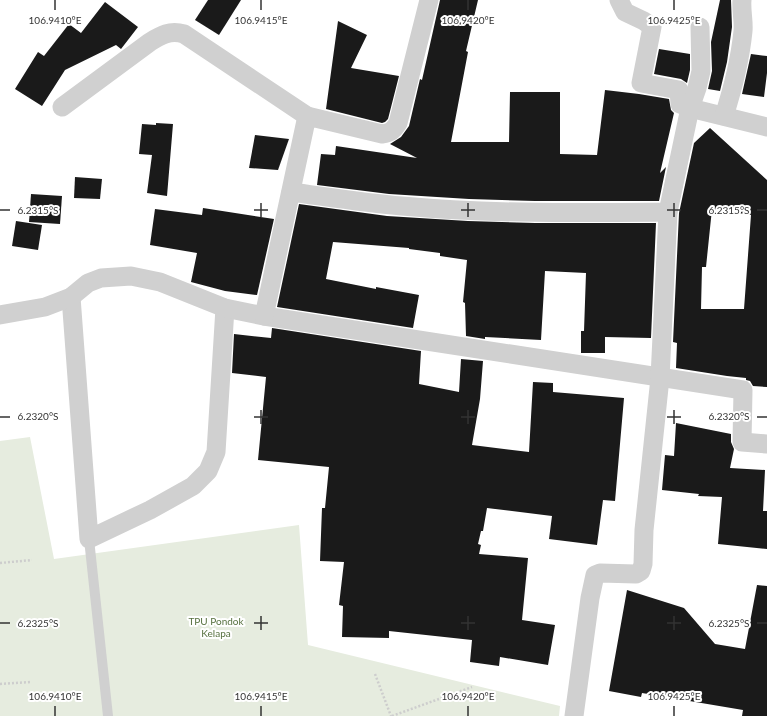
<svg xmlns="http://www.w3.org/2000/svg" width="767" height="716" viewBox="0 0 767 716" font-family="Lato,sans-serif">
	<style>
		.green { fill: #e6ecdf }
		.building { fill: #1a1a1a; fill-rule: evenodd }
		.lines { fill: none; stroke-linecap: round; stroke-linejoin: round }
		.path { stroke: #cdcdcd; stroke-width: 2.5; stroke-dasharray: 2 2; stroke-linecap: butt }
		.lane { stroke: #d0d0d0; stroke-width: 10 }
		.street { stroke: #d0d0d0; stroke-width: 19 }
		.ticks { fill: none; stroke: #333; stroke-width: 1.5 }
		.labels { text-anchor: middle; stroke-width: 4; stroke-linejoin: round; paint-order: stroke }
		.park-label { font-size: 10px; fill: #56703f; stroke: #fff }
		.ticks-label { font-size: 10px; text-anchor: middle; fill: #333; stroke: #fff; stroke-width: 4; stroke-linejoin: round; paint-order: stroke }
	</style>
	<rect width="100%" height="100%" fill="#fff"/>
	<path class="green" d="M30,437L54,559L299,525L308,645L560,706L559,716H0V441Z"/>
	<g class="building">
		<path d="M208,0H241L219,35L195,20Z"/>
		<path d="M440,0H478L466,51L468,52L451,142H509L510,92H560V154L597,155L605,90L639,94L669,99L671,110L674,113L660,173L666,167L659,201H535L469,199L389,194L317,185L321,154L335,155L336,146L417,158L390,144L401,137L409,126L420,79L422,80Z"/>
		<path d="M720,0H731L732,27L727,62L720,91L708,89L712,71L711,42Z"/>
		<path d="M105,2L138,27L121,49L116,45L65,70L42,106L15,89L38,52L44,56L69,24L81,33Z"/>
		<path d="M338,21L367,35L351,68L399,76L388,119L385,122L382,123L326,109Z"/>
		<path d="M659,49L690,54V70L687,83L681,79L654,74Z"/>
		<path d="M751,54L767,56V73L764,97L742,94Z"/>
		<path d="M156,123L173,124L167,196L147,193L152,155L139,154L142,124L156,125Z"/>
		<path d="M710,128L767,180V387L753,386L750,381L746,380V378L727,376L676,368L677,343L673,342L679,213L694,143ZM712,209L751,215L744,309H701L702,267H706Z"/>
		<path d="M255,135L289,139L278,170L249,168Z"/>
		<path d="M75,177L102,179L100,199L74,198Z"/>
		<path d="M31,194L62,196L60,224L29,222Z"/>
		<path d="M299,204L387,216L468,221L535,223H656L651,338L605,337V353H581V331H584L586,273L545,271L541,340L485,337V339L466,336L465,303L463,302L467,260L440,256V253L409,249V248L333,242L326,279L376,289V287L419,295L413,328L277,307Z"/>
		<path d="M203,208L274,219L257,295L225,291L191,282L197,253L150,245L155,209L202,215Z"/>
		<path d="M16,221L42,225L38,250L12,246Z"/>
		<path d="M272,328L421,351L419,384L459,392L461,359L483,361L480,399L472,445L529,452L533,382L553,383V392L624,398L615,501L603,500L597,545L549,539L552,516L487,508L483,531H481L478,544L481,545L479,554L528,558L522,620L555,625L548,665L500,657L499,666L470,662L472,640L389,631V638L342,637L343,606L339,605L344,562L320,561L322,508H325L329,467L258,460L266,377L232,373L234,334L271,338Z"/>
		<path d="M676,423L731,434V442L734,449L730,468L765,470L763,511H767V549L718,544L722,497L698,496L699,494L662,490L665,455L674,456Z"/>
		<path d="M757,585L767,586V716H742L743,710L642,693L641,697L609,691L627,590L684,608L715,644L745,649Z"/>
	</g>
	<g class="lines">
		<g class="path">
			<path d="M0,563L32,560"/>
			<path d="M375,674L391,716"/>
			<path d="M0,684L30,682"/>
			<path d="M392,716L472,687"/>
		</g>
		<path class="lane" d="M89,539L108,716"/>
		<g class="street">
			<path d="M619,0L625,12L644,21L652,27L641,83L679,90L680,104L690,108L767,127"/>
			<path d="M62,107L150,42C161,35 170,30 184,34L307,116"/>
			<path d="M724,116C733,88 740,61 743,31C744,21 741,11 742,0"/>
			<path d="M291,192C328,197 365,203 402,206C491,214 579,213 668,212L690,108L697,88L701,71L700,27"/>
			<path d="M71,297L89,539L150,510L193,486L208,471L216,452L225,308"/>
			<path d="M0,315L45,307L71,297L88,283L101,278L131,276L160,282L225,308L264,316L743,390L742,442L767,444"/>
			<path d="M264,316L307,116L382,134C390,133 393,131 398,123L429,0"/>
			<path d="M574,716L590,598L595,575L600,573L636,574L641,571L643,564L644,530L660,378L668,212"/>
		</g>
	</g>
	<path class="ticks" d="M55,0V10M261,0V10M468,0V10M674,0V10M261,203V217M468,203V217M674,203V217M0,210H10M254,210H268M461,210H475M667,210H681M757,210H767M261,410V424M468,410V424M674,410V424M0,417H10M254,417H268M461,417H475M667,417H681M757,417H767M261,616V630M468,616V630M674,616V630M0,623H10M254,623H268M461,623H475M667,623H681M757,623H767M55,706V716M261,706V716M468,706V716M674,706V716"/>
	<g class="labels">
		<g class="park-label">
			<text x="216" y="625">TPU Pondok<tspan x="216" dy="12">Kelapa</tspan></text>
		</g>
	</g>
	<g class="ticks-label">
		<text x="55" y="24">106.9410°E</text>
		<text x="261" y="24">106.9415°E</text>
		<text x="468" y="24">106.9420°E</text>
		<text x="674" y="24">106.9425°E</text>
		<text x="38" y="214">6.2315°S</text>
		<text x="729" y="214">6.2315°S</text>
		<text x="38" y="420">6.2320°S</text>
		<text x="729" y="420">6.2320°S</text>
		<text x="38" y="627">6.2325°S</text>
		<text x="729" y="627">6.2325°S</text>
		<text x="55" y="700">106.9410°E</text>
		<text x="261" y="700">106.9415°E</text>
		<text x="468" y="700">106.9420°E</text>
		<text x="674" y="700">106.9425°E</text>
	</g>
</svg>
